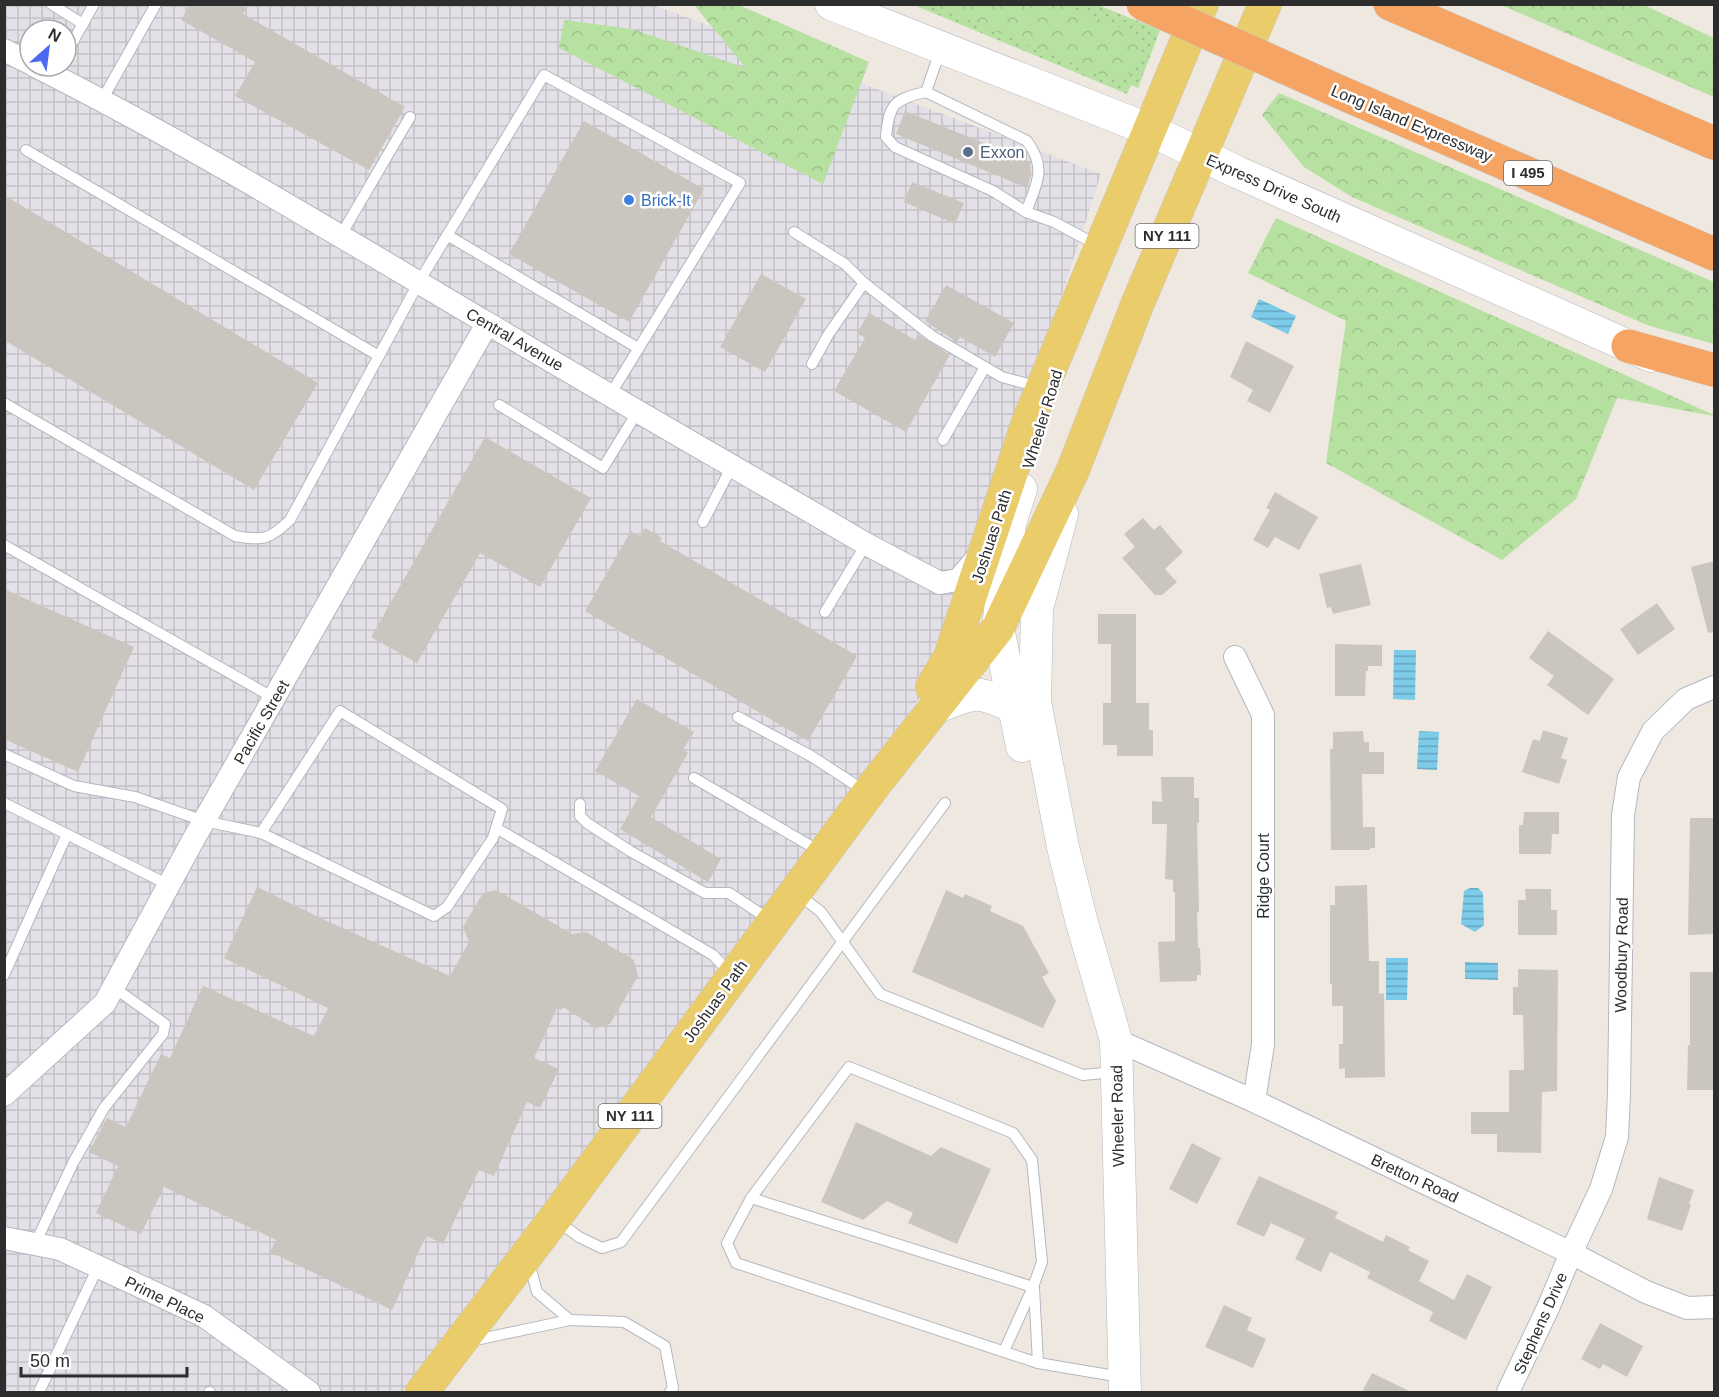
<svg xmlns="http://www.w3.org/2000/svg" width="1719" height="1397" viewBox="0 0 1719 1397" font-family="Arial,sans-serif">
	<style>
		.industrial { fill: url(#industrial-grid); fill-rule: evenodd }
		.green { fill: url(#green-dots) }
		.forest { fill: url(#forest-crowns) }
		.water { fill: url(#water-rules) }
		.building { fill: #cac6bf }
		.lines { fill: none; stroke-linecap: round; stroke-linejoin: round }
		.service-casing { stroke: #b4b7c0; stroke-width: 12 }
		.minor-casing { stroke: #b4b7c0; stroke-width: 24 }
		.secondary-casing { stroke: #b4b7c0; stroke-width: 33 }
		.primary-casing { stroke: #c8c8c8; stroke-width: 34 }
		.motorway-casing { stroke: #c8c8c8; stroke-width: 34 }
		.service { stroke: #fff; stroke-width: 10 }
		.minor { stroke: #fff; stroke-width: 22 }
		.secondary { stroke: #fff; stroke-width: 32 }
		.primary { stroke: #eacc6a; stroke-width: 33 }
		.motorway { stroke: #f6a464; stroke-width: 33 }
		.motorway-bridge-casing { stroke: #c8c8c8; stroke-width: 34; stroke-linecap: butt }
		.motorway-bridge { stroke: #f6a464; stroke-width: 33 }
		.service-dot { fill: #5c6f8a; stroke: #fff; stroke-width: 2 }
		.shop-dot { fill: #3f7fe0; stroke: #fff; stroke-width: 2 }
		.labels { text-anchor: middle; stroke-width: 5; stroke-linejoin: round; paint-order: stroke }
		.shield { fill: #fff; stroke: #6c6c6c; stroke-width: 1.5 }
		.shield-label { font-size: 15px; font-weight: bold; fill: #2d2d2d }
		.street-label { font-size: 16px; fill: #2d2d2d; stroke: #fff }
		.service-label { font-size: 16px; fill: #4e5e75; stroke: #fff; text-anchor: start }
		.shop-label { font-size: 16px; fill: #366cbe; stroke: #fff; text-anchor: start }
	</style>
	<defs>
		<pattern id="industrial-grid" width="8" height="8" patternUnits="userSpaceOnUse" patternTransform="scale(1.5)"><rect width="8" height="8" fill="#e3e1e7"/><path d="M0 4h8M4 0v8" fill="none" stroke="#c3c1c6"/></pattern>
		<pattern id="green-dots" width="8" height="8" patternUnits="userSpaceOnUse" patternTransform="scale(1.5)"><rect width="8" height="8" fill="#b7e1a1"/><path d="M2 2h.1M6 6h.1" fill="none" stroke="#9ec18b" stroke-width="1.8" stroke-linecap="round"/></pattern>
		<pattern id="forest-crowns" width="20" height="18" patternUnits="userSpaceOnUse" patternTransform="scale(1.5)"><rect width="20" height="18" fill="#b7e1a1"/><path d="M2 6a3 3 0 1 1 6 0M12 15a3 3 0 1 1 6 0" fill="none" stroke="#9ec18b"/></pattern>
		<pattern id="water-rules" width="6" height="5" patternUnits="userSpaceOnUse" patternTransform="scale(1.5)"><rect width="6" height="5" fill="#7bcbe9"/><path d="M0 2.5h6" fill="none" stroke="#65a5bd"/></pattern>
	</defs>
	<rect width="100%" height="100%" fill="#eee8e1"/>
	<path class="industrial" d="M5,5H654L1101,174L946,653L870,781L419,1392H5ZM30,30H66V66H30Z"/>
	<path class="green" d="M914,5H1098L1160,30L1138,88L1131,85L1127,94Z"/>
	<g class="forest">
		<path d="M739,5L869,62L823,184L559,48L564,20L632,29L746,68L694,5Z"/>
		<path d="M932,5H1064L1132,32L1143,46L1136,68L1118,82Z"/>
		<path d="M1501,5H1644L1714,38V97Z"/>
		<path d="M1279,93L1714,282V344L1647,325L1352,197L1304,167L1262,115Z"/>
		<path d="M1276,218L1714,415V416L1617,398L1576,499L1502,560L1326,463L1346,321L1248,273Z"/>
	</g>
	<g class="water">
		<path d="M1259,299L1296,316L1288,334L1251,317Z"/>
		<path d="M1394,650H1416L1415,700L1393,699Z"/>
		<path d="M1419,731L1439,732L1437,770L1417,769Z"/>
		<path d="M1470,888H1478L1483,893L1484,925L1475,932L1461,924L1464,891Z"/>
		<path d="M1386,958H1408L1407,1000H1386Z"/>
		<path d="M1465,962L1498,963V980L1465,979Z"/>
	</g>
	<g class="building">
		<path d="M190,4H249L243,14L405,107L369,170L235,96L255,62L181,20Z"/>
		<path d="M905,111L1030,162L1031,175L1027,188L896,134Z"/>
		<path d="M584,121L704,189L629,322L509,254Z"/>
		<path d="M912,182L964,203L955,224L904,202Z"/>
		<path d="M4,195L318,383L254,490L4,340Z"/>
		<path d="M761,274L806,299L765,372L720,347Z"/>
		<path d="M946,285L1014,323L995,357L960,337L957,342L925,321Z"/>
		<path d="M869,313L915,340L918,334L950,355L906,432L834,391L865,338L857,333Z"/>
		<path d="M1246,341L1294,366L1270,413L1247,401L1253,390L1230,377Z"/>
		<path d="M485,437L591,498L540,587L480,553L417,663L371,637Z"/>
		<path d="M1275,492L1318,517L1299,550L1275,537L1268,548L1253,540L1270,510L1266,508Z"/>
		<path d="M1143,518L1154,530L1160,525L1183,552L1165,569L1177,582L1162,595H1155L1122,558L1135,547L1124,534Z"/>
		<path d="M645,528L662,538L660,541L857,656L808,741L585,611L631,531L640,536Z"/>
		<path d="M1714,561V632L1708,633L1691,567Z"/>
		<path d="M1361,564L1371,605L1333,614L1331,607L1327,608L1319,574Z"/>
		<path d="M4,589L134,647L78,772L4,739Z"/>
		<path d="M1657,603L1675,629L1638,655L1620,629Z"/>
		<path d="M1098,614H1136V703H1149V730H1153V756H1117V745H1103V703H1111V644H1098Z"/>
		<path d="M1548,631L1614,679L1588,715L1547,685L1554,676L1529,658Z"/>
		<path d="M1335,644L1382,645V666H1368V671H1366L1365,696H1335Z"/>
		<path d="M637,699L694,732L683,750L688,753L651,817L721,859L708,882L620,829L639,796L595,771Z"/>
		<path d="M1543,730L1568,738L1561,758L1567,760L1559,784L1522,772L1533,739L1540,741Z"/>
		<path d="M1363,731L1364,742H1369V752H1384V774H1362L1363,827H1375V848H1370V850H1331L1330,749H1333V732Z"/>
		<path d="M1161,777H1194V798H1199V823H1197L1199,912H1197L1198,948H1200L1201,975H1197V981L1160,982L1158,942L1175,941V892H1173V880L1165,879L1167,824H1152V801L1162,802Z"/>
		<path d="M1524,812H1559V834H1552L1551,854H1519V825H1523Z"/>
		<path d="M1690,818H1714V934L1688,935Z"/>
		<path d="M1367,885L1369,961H1379V994L1384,993L1385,1077L1345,1078V1068L1339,1069V1044H1343V1006H1332V984H1330V905H1335V886Z"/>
		<path d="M257,887L329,922L450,976L469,942L463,927L483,893L496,890L572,934L586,932L634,960L638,976L610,1024L596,1028L563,1007L561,1010L557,1008L534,1058L559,1069L540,1108L527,1102L494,1176L479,1170L443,1244L426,1236L392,1310L270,1252L276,1240L164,1187L141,1234L96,1213L118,1166L89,1152L95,1140L107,1118L126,1127L161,1054L170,1058L203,986L314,1036L328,1008L224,958Z"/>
		<path d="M1525,889H1551V910H1557V935H1518V900H1526Z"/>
		<path d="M946,890L963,898L965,894L992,906L990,911L1023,926L1049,973L1042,977L1056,1001L1043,1028L912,972Z"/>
		<path d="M1518,969L1558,970L1557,1091L1542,1092L1541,1153L1497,1152V1134H1471V1112H1509V1070H1524L1523,1015H1513V987H1518Z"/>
		<path d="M1690,972H1714V1090H1687L1688,1045H1690Z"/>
		<path d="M856,1122L931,1156L941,1147L991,1169L957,1244L908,1223L913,1213L887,1201L863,1220L821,1202Z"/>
		<path d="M1192,1143L1221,1158L1197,1204L1169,1189Z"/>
		<path d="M1259,1176L1338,1212L1335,1218L1383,1242L1386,1235L1410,1247L1408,1250L1429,1261L1419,1281L1454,1300L1467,1274L1492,1287L1466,1340L1429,1321L1433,1312L1367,1278L1370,1272L1330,1252L1321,1272L1295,1259L1305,1239L1271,1223L1264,1237L1236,1224Z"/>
		<path d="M1659,1177L1694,1190L1689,1204L1691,1205L1682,1231L1647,1219Z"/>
		<path d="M1224,1305L1252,1318L1247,1330L1266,1339L1253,1368L1205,1347Z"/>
		<path d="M1600,1323L1643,1346L1627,1377L1603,1364L1600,1369L1581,1359Z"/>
		<path d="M1372,1373L1411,1392H1362Z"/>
	</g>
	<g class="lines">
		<g class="service-casing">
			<g id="service">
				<path d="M51,4L83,24"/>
				<path d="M940,51L926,92C894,99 889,104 886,137L895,147L993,191L1026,212L1054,222L1097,245"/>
				<path d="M66,54L94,4"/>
				<path d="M926,92L1027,141C1047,168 1037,183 1026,212"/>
				<path d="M102,100L156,4"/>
				<path d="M26,150L379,356"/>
				<path d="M794,232L845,264L864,283L932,336L1002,377L1039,387"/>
				<path d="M341,235L410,117"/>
				<path d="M447,235L638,348"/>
				<path d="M812,364L828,335L864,283"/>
				<path d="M4,403L235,536C263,541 269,540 290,520L419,282L544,75L740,183L610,395"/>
				<path d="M499,405L603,468L638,411"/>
				<path d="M943,440L985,367"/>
				<path d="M703,522L732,466"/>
				<path d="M4,545L274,698"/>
				<path d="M825,612L866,544"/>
				<path d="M738,717L811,756L865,791"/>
				<path d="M4,754L74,786L135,797L204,821L261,833L340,711L502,809L496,828L713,955L730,973"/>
				<path d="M694,778L821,852"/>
				<path d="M4,803L169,885"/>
				<path d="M580,804V816L587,823L630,851L705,893H729L770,920"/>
				<path d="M261,833L434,916L447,907L493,838L496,828"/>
				<path d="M798,894L821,912L880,994L1083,1075L1114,1072"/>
				<path d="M4,975L67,834"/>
				<path d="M751,1198L1033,1287"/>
				<path d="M558,1221L579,1237L602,1248L621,1242L945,803"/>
				<path d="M35,1244L73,1163L104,1108L163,1034L165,1024L113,987"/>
				<path d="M529,1262L537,1292L570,1320"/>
				<path d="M1034,1288L1038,1363"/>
				<path d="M471,1341L570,1320L624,1322L665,1346L673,1388L670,1392"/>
				<path d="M1004,1351L1033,1287L1042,1262L1032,1160L1013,1133L849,1067L751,1198L727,1243L736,1263L1038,1363L1121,1377"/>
				<path d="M39,1392L98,1267"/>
				<path d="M209,1392H210"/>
			</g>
		</g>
		<g class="minor-casing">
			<g id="minor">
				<path d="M4,50L30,63"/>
				<path d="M35,66C190,144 338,235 487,323C613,398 740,470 866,544L940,583L958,580L979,556"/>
				<path d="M1235,657L1263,715V1045L1254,1101"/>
				<path d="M1116,1040L1254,1101L1571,1253L1646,1292L1687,1308L1714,1307"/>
				<path d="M4,1095L105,1003L192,842L487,324"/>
				<path d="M4,1238L60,1249L204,1316L309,1392"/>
				<path d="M1508,1392L1548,1308L1571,1253L1601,1189L1617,1137L1619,1093L1623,815L1629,777L1653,731L1686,699L1714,687"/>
			</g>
		</g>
		<g class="secondary-casing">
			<g id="secondary">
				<path d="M831,4L1150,130L1237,172L1651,356"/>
				<path d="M1021,489L1010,523L998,628L1022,746"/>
				<path d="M1062,514L1037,609L1035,702L1063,847L1082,923L1116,1040L1125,1392"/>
				<path d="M935,708C975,692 974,689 1014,707"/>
			</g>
		</g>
		<g class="primary-casing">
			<g id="primary">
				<path d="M932,687L950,657L1028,422L1202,4"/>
				<path d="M422,1392L555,1218L875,784L998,628L1073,470L1137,305L1265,4"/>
			</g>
		</g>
		<g class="motorway-casing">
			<g id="motorway">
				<path d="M1390,4L1714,143"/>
				<path d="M1342,93L1714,254"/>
				<path d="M1628,346L1714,370"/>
			</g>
		</g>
		<use href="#service" class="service"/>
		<use href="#minor" class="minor"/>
		<use href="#secondary" class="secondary"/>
		<use href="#primary" class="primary"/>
		<use href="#motorway" class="motorway"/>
		<g class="motorway-bridge-casing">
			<path id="motorway-bridge" d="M1143,4L1342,93"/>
		</g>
		<use href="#motorway-bridge" class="motorway-bridge"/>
	</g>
	<circle class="service-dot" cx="968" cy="152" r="6"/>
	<circle class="shop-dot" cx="629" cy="200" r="6"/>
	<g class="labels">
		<g class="shield">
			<rect x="1504" y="161" width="48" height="24" rx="4.5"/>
			<rect x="1135.5" y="224" width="63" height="24" rx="4.5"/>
			<rect x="598.5" y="1104" width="63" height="24" rx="4.5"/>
		</g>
		<g class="shield-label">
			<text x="1528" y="178">I 495</text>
			<text x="1167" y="241">NY 111</text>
			<text x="630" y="1121">NY 111</text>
		</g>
		<g class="street-label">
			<text transform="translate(1412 123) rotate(23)" y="6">Long Island Expressway</text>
			<text transform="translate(1274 188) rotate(24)" y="6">Express Drive South</text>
			<text transform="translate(515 339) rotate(30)" y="6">Central Avenue</text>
			<text transform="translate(1042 419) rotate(-73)" y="6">Wheeler Road</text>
			<text transform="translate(991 536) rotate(-72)" y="6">Joshuas Path</text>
			<text transform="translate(261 722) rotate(-60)" y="6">Pacific Street</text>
			<text transform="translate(1263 876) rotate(-90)" y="6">Ridge Court</text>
			<text transform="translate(1621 955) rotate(-89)" y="6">Woodbury Road</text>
			<text transform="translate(715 1001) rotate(-54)" y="6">Joshuas Path</text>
			<text transform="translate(1117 1116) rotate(-91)" y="6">Wheeler Road</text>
			<text transform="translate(1415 1178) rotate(25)" y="6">Bretton Road</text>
			<text transform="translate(165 1299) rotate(26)" y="6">Prime Place</text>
			<text transform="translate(1540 1323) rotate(-66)" y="6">Stephens Drive</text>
		</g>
		<g class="service-label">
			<text x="980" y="158">Exxon</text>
		</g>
		<g class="shop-label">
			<text x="641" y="206">Brick-It</text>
		</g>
	</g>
	<rect width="1719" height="1397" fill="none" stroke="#2d2d2d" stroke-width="12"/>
	<g transform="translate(48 48) rotate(28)"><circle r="28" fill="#ffffff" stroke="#ababab" stroke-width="1.5"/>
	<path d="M0-4.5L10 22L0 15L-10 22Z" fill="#4c6af0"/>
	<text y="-9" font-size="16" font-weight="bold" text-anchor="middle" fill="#2d2d2d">N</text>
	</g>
	<path d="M21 1367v9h166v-9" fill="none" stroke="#2d2d2d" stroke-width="3"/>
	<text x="30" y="1367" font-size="18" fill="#2d2d2d" stroke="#ffffff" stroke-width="4.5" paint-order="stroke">50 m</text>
</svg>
